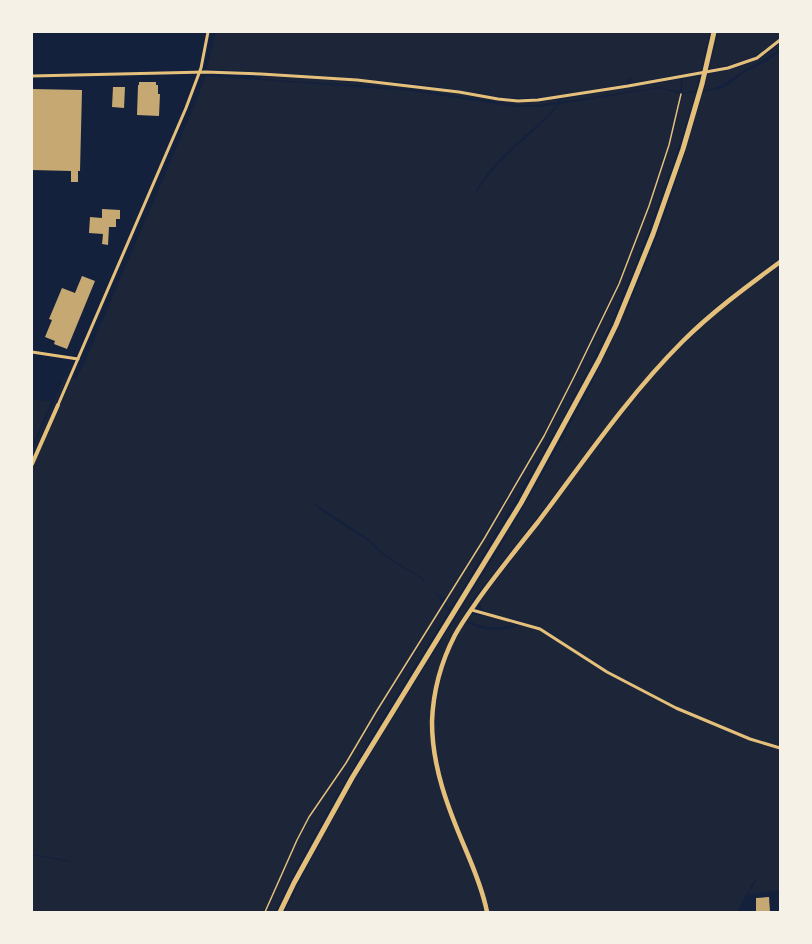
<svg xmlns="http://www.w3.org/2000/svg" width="812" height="944" viewBox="0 0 812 944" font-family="'DejaVu Sans',sans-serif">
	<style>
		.green { fill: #1d2539 }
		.building { fill: #c6a872 }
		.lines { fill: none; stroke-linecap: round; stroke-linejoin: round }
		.path { stroke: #e5c07b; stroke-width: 1.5 }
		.minor { stroke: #e5c07b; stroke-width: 3 }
		.tertiary { stroke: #e5c07b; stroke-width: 4 }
		.secondary { stroke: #e5c07b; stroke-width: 4.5 }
		.trunk { stroke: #e5c07b; stroke-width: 5 }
	</style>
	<rect width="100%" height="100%" fill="#14213d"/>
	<g class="green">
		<path d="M216,32H710L701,71L630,83L631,77L627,80L626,84L555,96L519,98L498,97L459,90L401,82L207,69Z"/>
		<path d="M718,32H780V38C761,57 736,65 709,69Z"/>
		<path d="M780,43V49C768,58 755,64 742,72C728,80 722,88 704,90L708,73C735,69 761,62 780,43Z"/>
		<path d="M780,51V258C746,283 712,308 682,338C656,364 634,393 612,421C582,458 554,495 525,533C500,566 470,598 452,636C437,666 429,698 430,732L434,734C435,693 444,657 465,622C488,632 497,632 521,625L522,622L483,611L480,602L614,425L661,366L719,311L780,265V890L748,895L756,880L755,879L737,912H285C307,867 331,821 357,777C430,655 511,537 577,411C607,354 635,295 658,234C675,187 689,140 702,92L720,89L728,85L742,74L767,61Z"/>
		<path d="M206,76L410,91L517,107H538L558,104C532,133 494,157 475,192L476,193C498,158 533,135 560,104L659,88L680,94L668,144L648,206L617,284L573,377L543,435L482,539L446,597L442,598L422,578L384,554L370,540L311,501C326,517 350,528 368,541C373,545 377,551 382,554C399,568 439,582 441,605L345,762L309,817L296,840L264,912H32V855L75,863L57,858L32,854V468L72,378L76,379L83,366L193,109Z"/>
		<path d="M261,76L357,82V85L260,79Z"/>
		<path d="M699,76L696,91L682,93L683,78Z"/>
		<path d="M681,79L680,92L659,87L561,102V99Z"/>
		<path d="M358,82L409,87L518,102H538L558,99V102L538,105H518L410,89L358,85Z"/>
		<path d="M696,92C677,154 656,214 632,273C625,290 618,307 611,323C564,423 506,516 450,610L445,603C537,461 620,309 669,147C675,130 678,112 683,94Z"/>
		<path d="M66,375L68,376L32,455V451Z"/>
		<path d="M32,399L51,402L32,446Z"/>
		<path d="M444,606L449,611C388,710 325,808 275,912H265L297,840L310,818L346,764Z"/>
		<path d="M471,614L487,616L516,624C496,630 485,628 466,620Z"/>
	</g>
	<g class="building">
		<path d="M139,82H156V85H158V94H160L159,116L137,115L138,85H139Z"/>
		<path d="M113,87H125L124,108L112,107Z"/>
		<path d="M32,89L82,90L80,171H78V182H71V171L32,170Z"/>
		<path d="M102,209L120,210V219H116V227H109L108,245L102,244L103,234L89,233L90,217L102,218Z"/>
		<path d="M82,276L95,281L67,349L54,344L55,341L45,337L52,320L49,319L62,288L75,293Z"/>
		<path d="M769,897L770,912H756V898Z"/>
	</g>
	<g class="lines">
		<path class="path" d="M265,912L297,840L309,817L346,763L376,712L484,539L544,436L574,377L619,284L649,206L669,145L681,94"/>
		<g class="minor">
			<path d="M32,76L206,72L261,74L357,80L459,92L498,99L518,101L538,100L628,86L728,68L757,58L780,40"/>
			<path d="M32,352L78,359"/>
			<path d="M58,405L186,108L201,68L208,32"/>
			<path d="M472,610L540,629L607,672L676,708L750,739L780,748"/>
		</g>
		<path class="tertiary" d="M32,464L58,405"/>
		<path class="secondary" d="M487,912C483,891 474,869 465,848C448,808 432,767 432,722C433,692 441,662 455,635C462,622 471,610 480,597C498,572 518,547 538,522C584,461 628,396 682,342C712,312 746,287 780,262"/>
		<path class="trunk" d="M280,912L294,883L352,778L521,503L599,360L616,325L634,281L653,234L683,149L702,84L714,32"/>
	</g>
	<rect width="812" height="944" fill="none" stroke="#f6f1e7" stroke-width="66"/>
</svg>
